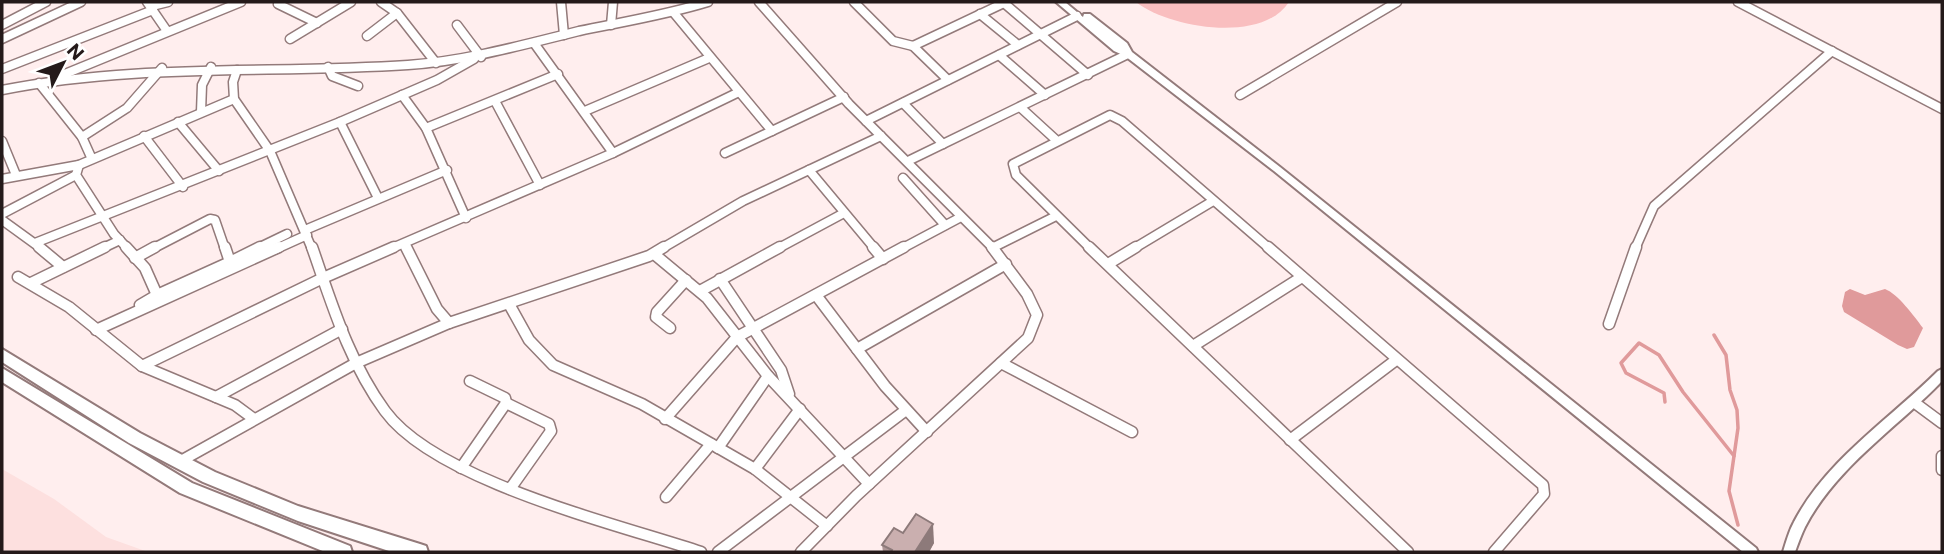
<svg xmlns="http://www.w3.org/2000/svg" width="1944" height="554" viewBox="0 0 1944 554" font-family="Commissioner,sans-serif">
	<style>
		.built { fill: #fde0df }
		.green { fill: #f9bebf }
		.water { fill: #e09a9b }
		.lines { fill: none; stroke-linecap: round; stroke-linejoin: round }
		.stream { stroke: #e09a9b; stroke-width: 3.5 }
		.minor-far1-casing { stroke: #937a7a; stroke-width: 11 }
		.minor-casing { stroke: #937a7a; stroke-width: 13 }
		.tertiary-casing { stroke: #937a7a; stroke-width: 4 }
		.primary-casing { stroke: #937a7a; stroke-width: 4 }
		.minor-far1 { stroke: #fff; stroke-width: 8 }
		.minor { stroke: #fff; stroke-width: 10 }
		.tertiary { fill: #fff; fill-rule: evenodd }
		.primary { fill: #fff; fill-rule: evenodd }
		.wall { fill: #ae9696 }
		.shaded-wall { fill: #8d7a7a }
		.building { fill: #caafaf; stroke: #8d7a7a; stroke-width: 2 }
	</style>
	<rect width="100%" height="100%" fill="#fee"/>
	<path class="built" d="M2,469L54,499L106,537L148,552H2Z"/>
	<path class="green" d="M1136,2H1289C1262,44 1169,28 1136,2Z"/>
	<path class="water" d="M1850,289L1865,295L1885,289C1898,294 1914,316 1923,328L1914,347L1907,349L1898,345L1844,312L1842,306L1845,292Z"/>
	<g class="lines">
		<g class="stream">
			<path d="M1714,335L1726,355L1730,390L1737,410L1738,428L1729,491L1738,525"/>
			<path d="M1665,402L1664,393L1626,373L1621,363L1639,343L1659,355L1683,392L1734,456"/>
		</g>
		<g class="minor-far1-casing">
			<g id="minor-far1">
				<path d="M147,2L167,31"/>
				<path d="M381,2L397,13L436,63"/>
				<path d="M561,2L564,35"/>
				<path d="M759,2L849,104L994,249"/>
				<path d="M854,2L893,41L913,46L1004,3"/>
				<path d="M1738,2L1942,109"/>
				<path d="M1004,3L1088,75"/>
				<path d="M278,4L317,23"/>
				<path d="M156,5L168,2"/>
				<path d="M674,13L772,131"/>
				<path d="M980,14L1018,45"/>
				<path d="M2,25L46,2"/>
				<path d="M457,25L481,57"/>
				<path d="M611,25L613,2"/>
				<path d="M367,36L397,13"/>
				<path d="M2,39L81,2"/>
				<path d="M290,39L351,2"/>
				<path d="M534,43L613,153"/>
				<path d="M913,46L948,80"/>
				<path d="M999,55L1045,95"/>
				<path d="M328,67L332,76L358,86"/>
				<path d="M2,69L153,10"/>
				<path d="M237,70L233,82L234,99L270,151L312,249"/>
				<path d="M55,78L241,2"/>
				<path d="M39,83L82,137L91,157"/>
				<path d="M2,90C137,63 272,74 408,65C466,61 522,45 579,31C622,22 666,15 708,2"/>
				<path d="M402,95L426,128L466,218"/>
				<path d="M1240,95L1397,2"/>
				<path d="M495,101L540,185"/>
				<path d="M903,103L943,144"/>
				<path d="M1020,107L1055,139"/>
				<path d="M585,111L709,58"/>
				<path d="M201,112L202,85L211,67"/>
				<path d="M866,121L1077,16"/>
				<path d="M178,122L219,171"/>
				<path d="M340,122L378,198"/>
				<path d="M426,128L558,74"/>
				<path d="M144,136L183,187"/>
				<path d="M82,137L127,108L162,68"/>
				<path d="M2,141L16,175"/>
				<path d="M725,153L844,97"/>
				<path d="M908,161L1128,54"/>
				<path d="M79,165L76,175L114,234L128,249"/>
				<path d="M809,170L875,249"/>
				<path d="M903,178L945,225"/>
				<path d="M2,179L79,165L234,99"/>
				<path d="M2,214L76,175"/>
				<path d="M2,220L42,249"/>
				<path d="M305,230L447,170"/>
				<path d="M35,243L340,122L437,80L474,59"/>
				<path d="M405,245L407,249"/>
				<path d="M992,248L1056,216"/>
				<path d="M101,249L120,240"/>
				<path d="M152,249L210,219L215,220L225,249"/>
				<path d="M256,249L287,234"/>
				<path d="M276,249L307,235"/>
				<path d="M390,249L613,153L739,92"/>
				<path d="M661,249L743,201L881,136"/>
				<path d="M777,249L844,213"/>
				<path d="M901,249L961,217"/>
				<path d="M1091,249L1016,175L1013,164L1110,115L1122,121L1270,249"/>
				<path d="M1133,249L1213,201"/>
				<path d="M1635,249L1654,206L1832,51"/>
			</g>
		</g>
		<g class="minor-casing">
			<g id="minor">
				<path d="M39,247L63,267"/>
				<path d="M126,247L145,268L157,295L140,305"/>
				<path d="M312,247C332,304 349,362 385,411C436,481 617,524 701,552"/>
				<path d="M406,247L437,309L449,323"/>
				<path d="M873,247L883,259"/>
				<path d="M1089,247L1408,552"/>
				<path d="M1268,247L1543,485L1544,494L1494,552"/>
				<path d="M654,254L707,298L768,376L869,484"/>
				<path d="M135,258L155,247"/>
				<path d="M230,262L260,247"/>
				<path d="M1108,264L1136,247"/>
				<path d="M18,277L69,307L142,366L235,405L254,419"/>
				<path d="M720,279L781,370L789,394"/>
				<path d="M31,283L105,247"/>
				<path d="M700,291L780,247"/>
				<path d="M157,295L230,262L225,247"/>
				<path d="M816,295L885,386L927,432"/>
				<path d="M509,304L529,340L553,365L642,404L755,469L827,526"/>
				<path d="M1609,324L1636,247"/>
				<path d="M670,328L656,317L657,312L686,280"/>
				<path d="M96,330L279,247"/>
				<path d="M1193,346L1302,277"/>
				<path d="M857,349L1006,264"/>
				<path d="M1001,363L1132,432"/>
				<path d="M142,366L323,278L394,247"/>
				<path d="M216,397L342,329"/>
				<path d="M506,403L549,424L551,431L510,489"/>
				<path d="M1915,403L1942,423"/>
				<path d="M665,419L737,337L904,247"/>
				<path d="M1290,440L1396,360"/>
				<path d="M718,448L768,376"/>
				<path d="M1942,456V470"/>
				<path d="M179,462L356,363L449,323L649,256L664,247"/>
				<path d="M461,468L506,403L505,398L470,381"/>
				<path d="M755,469L800,409"/>
				<path d="M666,497L711,444"/>
				<path d="M718,552L906,410"/>
				<path d="M801,552L856,496L1028,338L1037,315L1027,294L992,247"/>
			</g>
		</g>
		<g class="tertiary-casing">
			<g id="tertiary">
				<path d="M1056,2H1065L1083,17L1084,14H1090L1127,43L1132,52L1280,167L1756,548L1758,552H1743L1274,171L1125,56L1114,51Z"/>
				<path d="M1942,369V381C1897,428 1836,467 1805,527C1801,535 1798,544 1795,552H1783C1786,542 1789,531 1794,522C1826,460 1890,419 1938,371Z"/>
			</g>
		</g>
		<g class="primary-casing">
			<g id="primary">
				<path d="M2,349L140,433L215,472L298,506L420,544L426,546L428,552L389,551L298,521L203,482L129,443L2,362Z"/>
				<path d="M2,368L192,483L350,546L352,552H325L180,493L2,382Z"/>
			</g>
		</g>
		<use href="#minor-far1" class="minor-far1"/>
		<use href="#minor" class="minor"/>
		<use href="#tertiary" class="tertiary"/>
		<use href="#primary" class="primary"/>
	</g>
	<path class="wall" d="M903,533L934,543L929,552H883L882,545Z"/>
	<path class="shaded-wall" d="M933,524L934,543L929,552H915Z"/>
	<path class="building" d="M916,514L933,524L915,552H891L892,550L882,545L894,528L903,533Z"/>
	<rect width="1944" height="554" fill="none" stroke="#241a1a" stroke-width="7"/>
	<g transform="translate(63 63) rotate(48)" stroke="#ffffff" stroke-width="5" paint-order="stroke">
	<path d="M0-5L12 26L0 18L-12 26Z" fill="#241a1a"/>
	<text y="-10" font-size="19" font-weight="bold" text-anchor="middle" fill="#241a1a">N</text>
	</g>
</svg>
